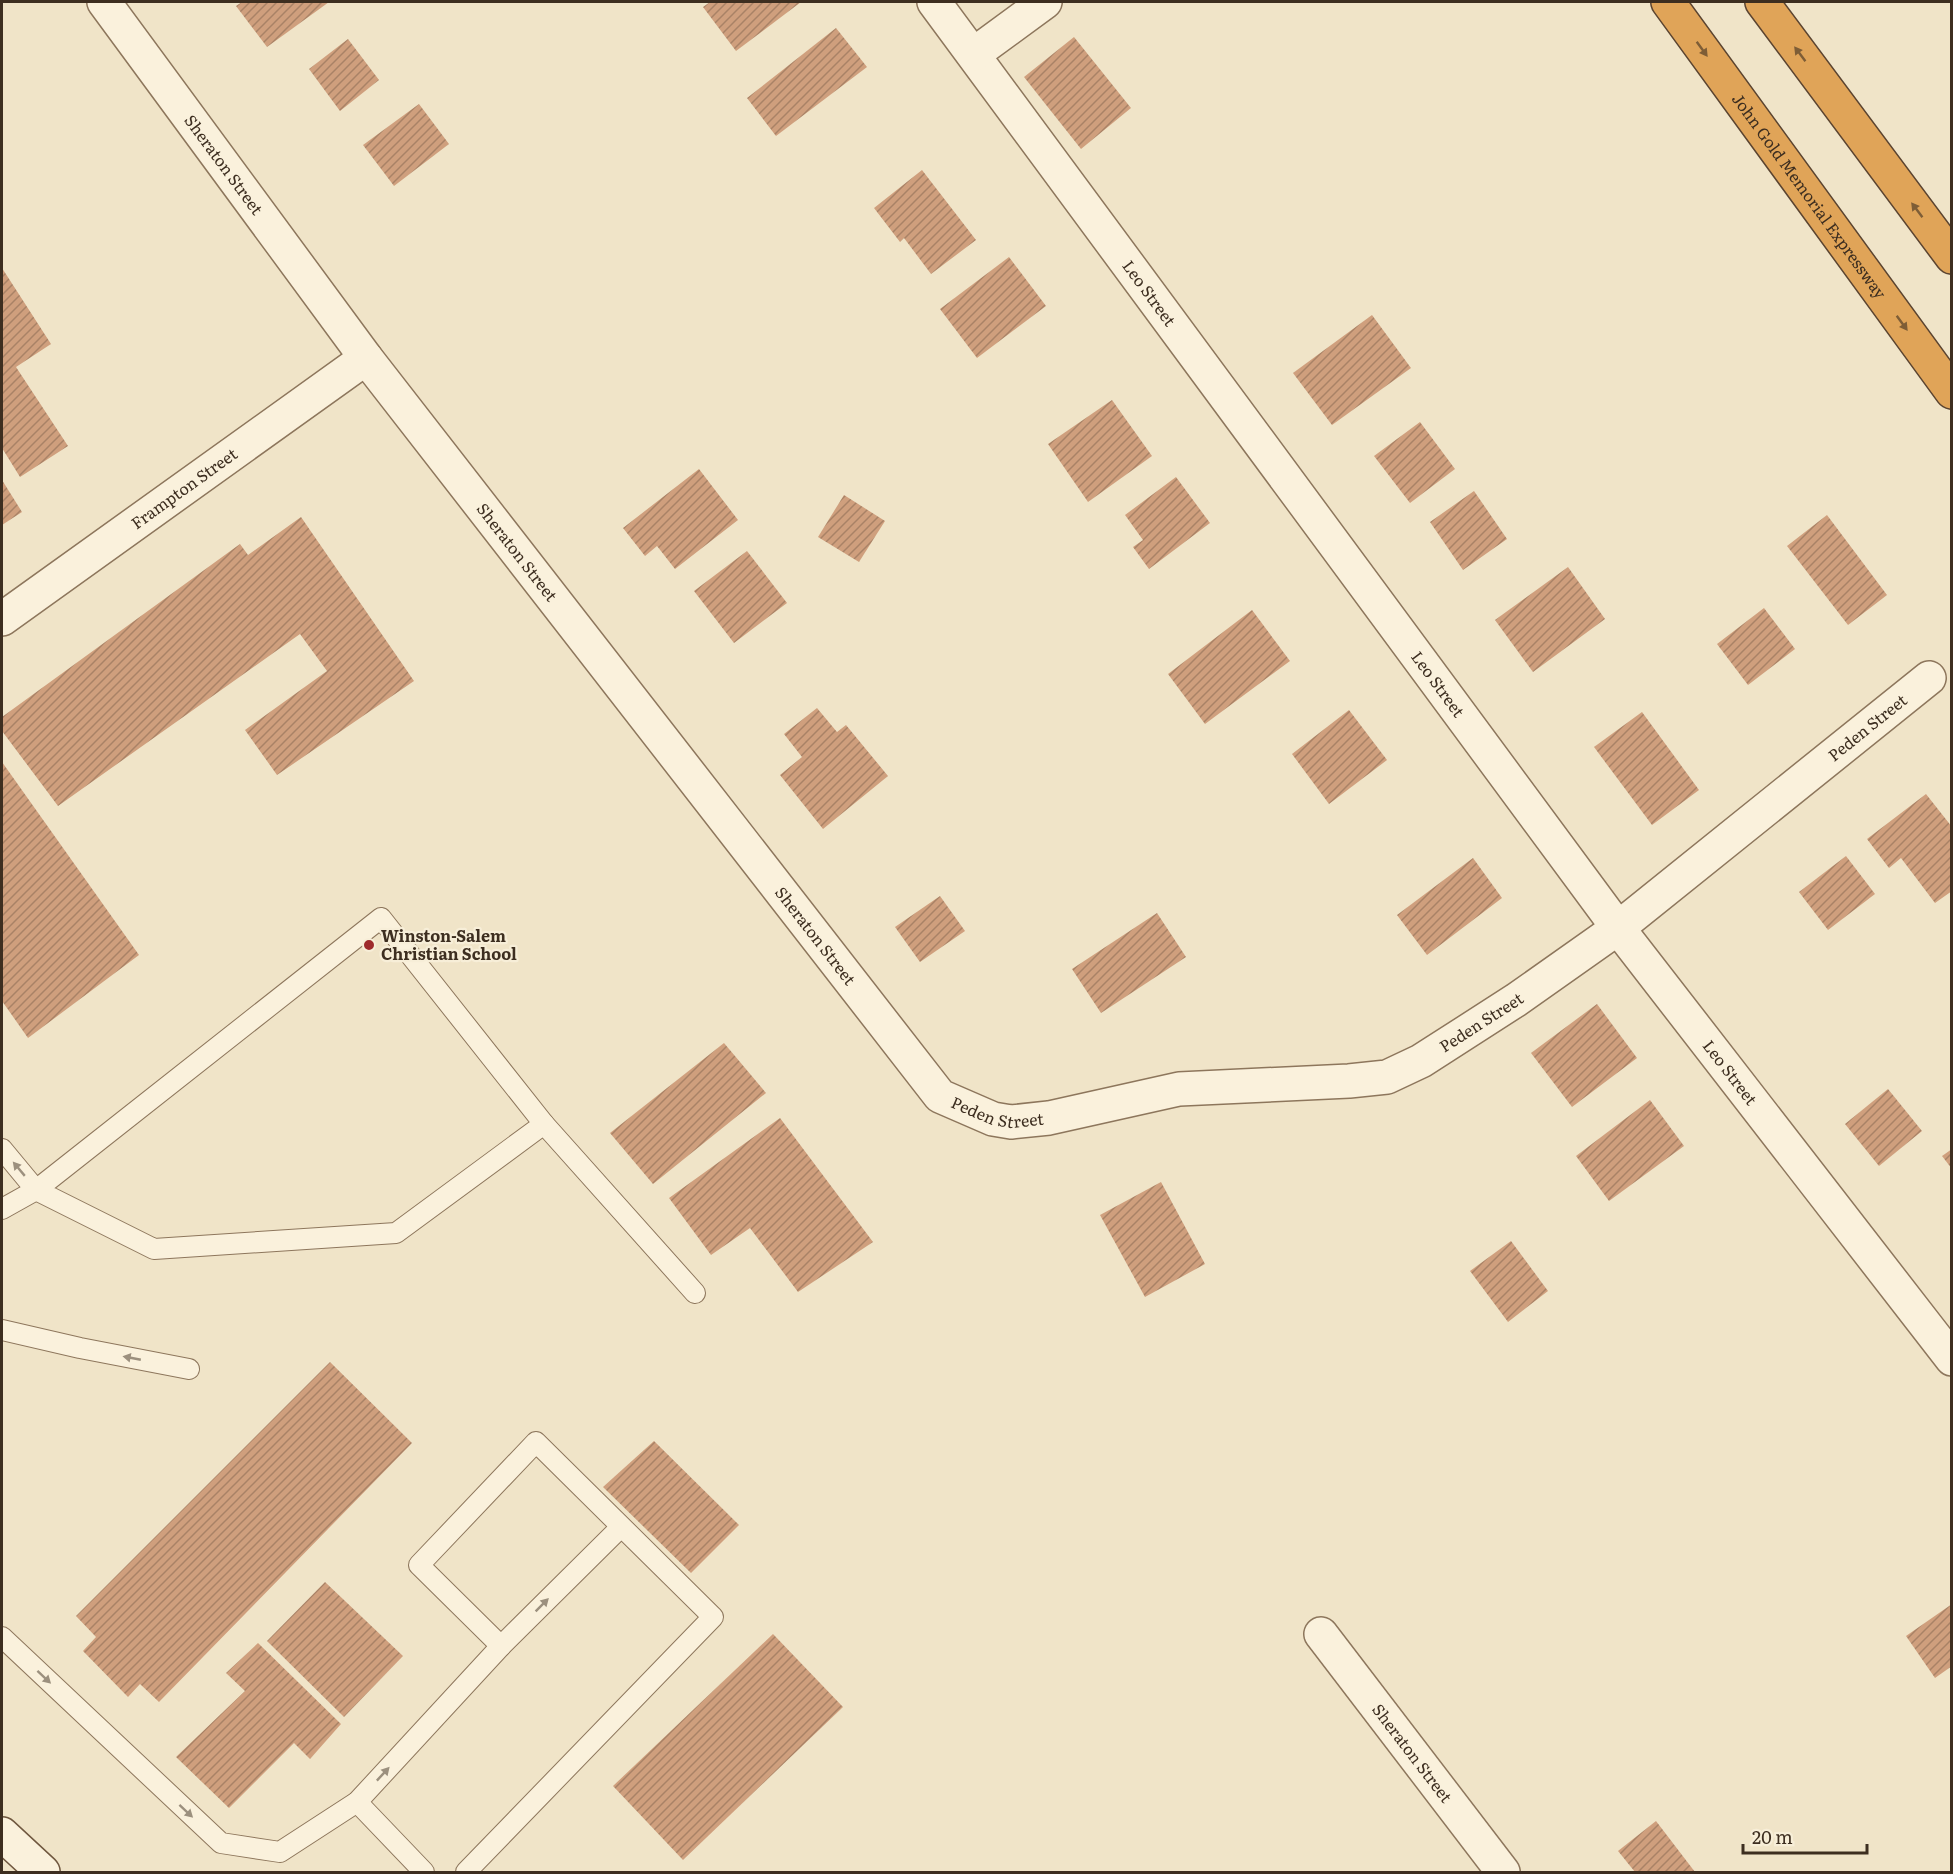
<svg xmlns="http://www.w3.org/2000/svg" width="1953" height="1874" viewBox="0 0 1953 1874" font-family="Literata,serif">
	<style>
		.building { fill: url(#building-hatch) }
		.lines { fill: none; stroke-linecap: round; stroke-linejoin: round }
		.service-casing { stroke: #8d765c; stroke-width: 22 }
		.minor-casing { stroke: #8d765c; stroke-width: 36 }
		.secondary-casing { stroke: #6f573f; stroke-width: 36 }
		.motorway-casing { stroke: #5b4430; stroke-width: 36 }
		.service { stroke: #faf1dc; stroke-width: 20 }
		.minor { stroke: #faf1dc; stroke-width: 33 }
		.secondary { stroke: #faf1dc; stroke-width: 33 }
		.motorway { stroke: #e0a458; stroke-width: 33 }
		.oneway { fill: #7e5d36 }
		.oneway2 { fill: #9c907e }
		.poi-dot { fill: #9e2a2b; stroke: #f7eed8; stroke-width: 2 }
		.labels { text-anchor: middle; stroke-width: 4.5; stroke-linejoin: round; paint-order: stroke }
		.street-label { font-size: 16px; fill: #3d2e20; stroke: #f7eed8 }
		.poi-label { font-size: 16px; font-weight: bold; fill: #3d2e20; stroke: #f7eed8; text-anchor: start }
	</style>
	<defs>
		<pattern id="building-hatch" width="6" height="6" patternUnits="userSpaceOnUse" patternTransform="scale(1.5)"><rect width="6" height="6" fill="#cf9f7d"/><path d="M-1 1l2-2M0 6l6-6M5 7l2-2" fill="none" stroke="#a98266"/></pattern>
	</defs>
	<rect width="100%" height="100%" fill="#f0e4c8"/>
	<g class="building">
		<path d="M242,2H329L267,47L236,6Z"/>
		<path d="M710,2H801L736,51L703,7Z"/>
		<path d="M836,28L867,67L776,136L747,98Z"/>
		<path d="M1074,37L1131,108L1081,149L1024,77Z"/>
		<path d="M348,39L379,80L340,111L309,69Z"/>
		<path d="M419,104L449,144L394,186L363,145Z"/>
		<path d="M922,170L976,240L931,274L904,238L900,242L874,208Z"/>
		<path d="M1009,257L1046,306L977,358L940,309Z"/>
		<path d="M2,268L51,344L16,367L68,446L20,477L2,448Z"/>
		<path d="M1372,315L1411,368L1332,425L1293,373Z"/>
		<path d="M1112,400L1152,456L1088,502L1048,444Z"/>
		<path d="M1420,422L1455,469L1410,503L1374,456Z"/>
		<path d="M699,469L738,520L675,569L657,546L645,556L623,528Z"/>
		<path d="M1176,477L1210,523L1149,569L1133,547L1143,540L1125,515Z"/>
		<path d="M2,480L22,512L2,525Z"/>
		<path d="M1474,491L1507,539L1463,570L1430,522Z"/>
		<path d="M844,495L885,521L859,562L818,537Z"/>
		<path d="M1827,515L1887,595L1848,625L1787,546Z"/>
		<path d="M301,517L414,681L277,775L245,730L327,671L300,634L58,806L2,731V717L240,544L248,555Z"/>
		<path d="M747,551L787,603L734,643L694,591Z"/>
		<path d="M1568,567L1605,619L1533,672L1495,620Z"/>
		<path d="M1764,608L1795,649L1748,685L1717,644Z"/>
		<path d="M1252,610L1290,661L1205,724L1168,674Z"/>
		<path d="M817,708L837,732L846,725L888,776L823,829L780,775L802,757L784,734Z"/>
		<path d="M1349,710L1387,760L1329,804L1292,754Z"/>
		<path d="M1642,712L1699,790L1652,825L1594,747Z"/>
		<path d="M2,762L139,955L28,1038L2,1001Z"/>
		<path d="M1926,794L1952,827V891L1935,903L1901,858L1889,868L1867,839Z"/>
		<path d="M1846,856L1875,894L1828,930L1799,892Z"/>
		<path d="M1473,858L1502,898L1427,955L1397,915Z"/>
		<path d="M940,896L965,931L920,962L895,927Z"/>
		<path d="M1157,913L1186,957L1101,1013L1072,969Z"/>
		<path d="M1597,1004L1637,1058L1572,1107L1531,1053Z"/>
		<path d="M724,1043L766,1093L653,1184L610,1133Z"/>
		<path d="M1888,1089L1922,1131L1879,1166L1845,1124Z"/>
		<path d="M1650,1100L1684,1146L1609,1201L1576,1156Z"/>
		<path d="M780,1118L873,1242L798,1292L750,1228L711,1255L669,1198Z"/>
		<path d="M1952,1149V1169L1942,1156Z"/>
		<path d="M1161,1182L1205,1264L1145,1297L1100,1215Z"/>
		<path d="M1511,1241L1548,1291L1508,1322L1470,1271Z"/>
		<path d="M330,1362L412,1443L159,1702L140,1684L128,1697L83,1651L96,1637L76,1616Z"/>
		<path d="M654,1441L739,1525L691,1573L603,1487Z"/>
		<path d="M325,1582L403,1656L344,1717L267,1641Z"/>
		<path d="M1952,1604V1666L1935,1678L1906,1636Z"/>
		<path d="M773,1634L843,1707L683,1860L613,1786Z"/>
		<path d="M258,1643L341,1724L310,1759L294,1743L229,1808L176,1757L245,1691L226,1673Z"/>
		<path d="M1656,1821L1695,1872H1635L1618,1851Z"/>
	</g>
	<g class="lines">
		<g class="service-casing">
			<g id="service">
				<path d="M381,918L544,1124L396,1233L154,1249L36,1190Z"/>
				<path d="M544,1124L695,1293"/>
				<path d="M2,1149L36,1190L2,1209"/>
				<path d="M2,1330L80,1348L189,1369"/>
				<path d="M2,1637L221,1843L280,1852L357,1802L501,1646L621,1527"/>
				<path d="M357,1802L424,1872"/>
				<path d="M466,1872L713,1617L536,1442L419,1565L501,1646"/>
			</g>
		</g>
		<g class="minor-casing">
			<g id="minor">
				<path id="s1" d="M104,2L366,358L940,1096L993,1119L1011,1122L1049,1118L1179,1089L1349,1081L1387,1077L1421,1061L1516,1000L1618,928L1929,678"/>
				<path id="s2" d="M934,2L1618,928L1952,1359"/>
				<path d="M974,54L1045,2"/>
				<path id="s3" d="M2,619L366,358"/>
				<path id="s4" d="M1321,1634L1503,1872"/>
			</g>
		</g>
		<g class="secondary-casing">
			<path id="secondary" d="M2,1834L43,1872"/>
		</g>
		<g class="motorway-casing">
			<g id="motorway">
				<path id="s5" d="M1668,2L1952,392"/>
				<path d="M1762,2L1952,257"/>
			</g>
		</g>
		<use href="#service" class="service"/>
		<use href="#minor" class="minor"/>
		<use href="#secondary" class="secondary"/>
		<use href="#motorway" class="motorway"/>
	</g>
	<defs><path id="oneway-solid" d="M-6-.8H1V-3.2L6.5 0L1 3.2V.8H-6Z" transform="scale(1.5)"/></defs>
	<g class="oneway">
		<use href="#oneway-solid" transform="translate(1702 49) rotate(54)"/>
		<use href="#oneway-solid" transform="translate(1800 54) rotate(-127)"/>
		<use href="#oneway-solid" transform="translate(1917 210) rotate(-127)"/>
		<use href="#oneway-solid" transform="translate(1902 323) rotate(54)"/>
	</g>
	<g class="oneway2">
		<use href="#oneway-solid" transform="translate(19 1169) rotate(-130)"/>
		<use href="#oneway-solid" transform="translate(132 1358) rotate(-169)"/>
		<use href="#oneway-solid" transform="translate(542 1605) rotate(-45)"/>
		<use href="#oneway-solid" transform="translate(44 1677) rotate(43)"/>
		<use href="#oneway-solid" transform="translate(383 1774) rotate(-47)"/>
		<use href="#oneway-solid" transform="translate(186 1811) rotate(43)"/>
	</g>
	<circle class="poi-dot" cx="369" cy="945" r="6"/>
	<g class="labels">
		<g class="street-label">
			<text dy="6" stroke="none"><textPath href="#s1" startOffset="202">Sheraton Street</textPath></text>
			<text dy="6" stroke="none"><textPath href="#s5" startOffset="240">John Gold Memorial Expressway</textPath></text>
			<text dy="6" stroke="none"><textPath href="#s2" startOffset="362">Leo Street</textPath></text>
			<text dy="6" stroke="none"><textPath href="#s3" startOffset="224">Frampton Street</textPath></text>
			<text dy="6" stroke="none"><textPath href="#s1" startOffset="688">Sheraton Street</textPath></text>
			<text dy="6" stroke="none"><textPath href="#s2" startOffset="848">Leo Street</textPath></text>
			<text dy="6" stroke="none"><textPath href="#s1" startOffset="2428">Peden Street</textPath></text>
			<text dy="6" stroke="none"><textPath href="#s1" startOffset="1174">Sheraton Street</textPath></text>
			<text dy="6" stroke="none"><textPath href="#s1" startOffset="1942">Peden Street</textPath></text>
			<text dy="6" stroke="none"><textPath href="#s2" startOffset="1334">Leo Street</textPath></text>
			<text dy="6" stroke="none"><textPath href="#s1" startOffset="1438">Peden Street</textPath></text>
			<text dy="6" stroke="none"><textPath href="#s4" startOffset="150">Sheraton Street</textPath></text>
		</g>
		<g class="poi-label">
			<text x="381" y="942">Winston-Salem<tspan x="381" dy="18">Christian School</tspan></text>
		</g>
	</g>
	<rect width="1953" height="1874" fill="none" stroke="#3d2e20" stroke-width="6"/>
	<path d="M1743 1844v9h124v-9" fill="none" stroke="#3d2e20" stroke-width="3"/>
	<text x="1752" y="1844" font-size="18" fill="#3d2e20" stroke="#f7eed8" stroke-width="4.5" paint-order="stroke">20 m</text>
</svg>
